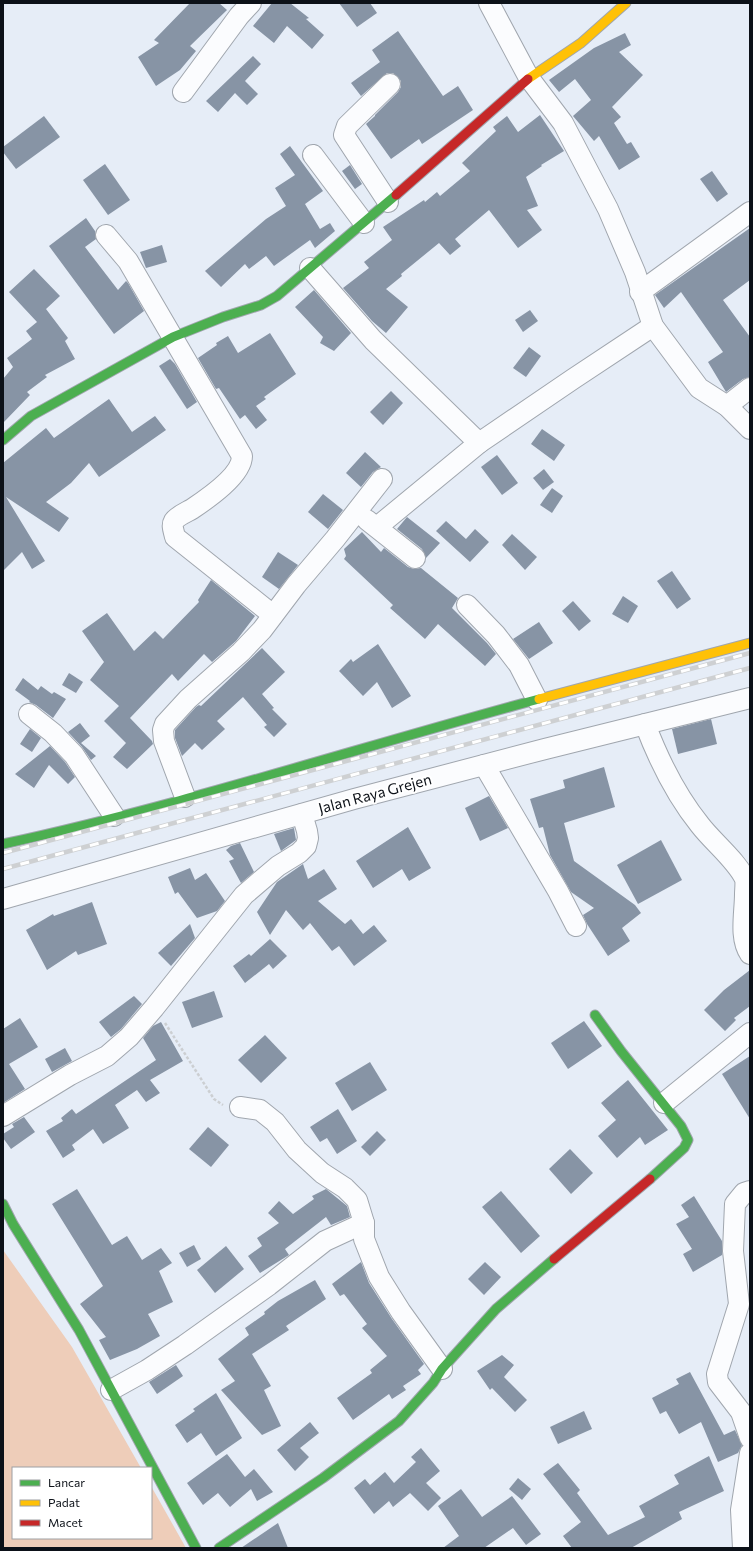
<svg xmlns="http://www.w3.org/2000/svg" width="753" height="1551" viewBox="0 0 753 1551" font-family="Commissioner,sans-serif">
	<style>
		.green { fill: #eecdb9 }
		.building { fill: #8794a5 }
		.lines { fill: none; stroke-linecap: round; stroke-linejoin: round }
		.street-casing { stroke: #a0a6ae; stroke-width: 22 }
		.fast-casing { stroke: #a0a6ae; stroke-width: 11 }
		.slow-casing { stroke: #a0a6ae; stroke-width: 11 }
		.jam-casing { stroke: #a0a6ae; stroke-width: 11 }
		.path { stroke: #cccfd2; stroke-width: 2.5; stroke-dasharray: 3 2; stroke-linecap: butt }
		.street { stroke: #fbfcfe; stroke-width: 20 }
		.fast { stroke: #4caf50; stroke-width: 9 }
		.slow { stroke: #ffc107; stroke-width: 9 }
		.jam { stroke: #c62828; stroke-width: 9 }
		.rail-casing { stroke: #ced0d2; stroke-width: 4.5 }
		.rail { stroke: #fff; stroke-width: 3; stroke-dasharray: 9; stroke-linecap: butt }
		.labels { text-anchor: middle; stroke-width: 4; stroke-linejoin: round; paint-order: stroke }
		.street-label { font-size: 15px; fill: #0c1118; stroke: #fff }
	</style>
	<rect width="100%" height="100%" fill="#e6edf7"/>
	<path class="green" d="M3,1250L72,1347L141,1468H13V1538H151V1486L186,1548H3Z"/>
	<g class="building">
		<path d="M190,3H219L227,10L190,46L196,51L180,70L156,86L138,57L159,43L154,40Z"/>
		<path d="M272,3H290L309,18L306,19L324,35L312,49L287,26L274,43L253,26Z"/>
		<path d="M339,3H370L377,13L357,27Z"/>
		<path d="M398,31L443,96L458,86L473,110L422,144L419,139L391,159L366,124L375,116V115L398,92L401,87V81L393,73H387L361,96L351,83L380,62L372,50Z"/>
		<path d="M625,33L631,45L619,52L643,75L612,107L621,117L614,123L627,144L631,142L640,157L619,170L599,136L594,141L573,116L591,100L575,79L559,92L549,80L594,48Z"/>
		<path d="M253,56L261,64L245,81L258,94L247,105L235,93L218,112L206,101Z"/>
		<path d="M540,115L564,151L541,165L542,166L526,177L538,206L527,210L542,230L518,248L489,210L455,239L461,246L450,255L439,243L401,274L402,276L386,289L408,307L386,333L372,321L343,288L369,268L364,262L392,240L383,227L424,200L425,202L437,192L440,196L470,171L462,163L496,131L493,127L507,116L518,132Z"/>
		<path d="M44,116L60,137L16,169L3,152V147Z"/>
		<path d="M290,146L323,191L305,204L320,229L330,223L335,231L315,248L310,240L274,266L266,256L249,269L245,264L221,287L205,271L266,219L286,206L275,188L295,175L280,154Z"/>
		<path d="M105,164L130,200L108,215L83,180Z"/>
		<path d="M350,165L362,184L355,189L342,171Z"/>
		<path d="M712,171L728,194L717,202L700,179Z"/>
		<path d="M86,218L95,231L96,239L85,247L118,290L126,281L128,283L144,311L114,334L49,246Z"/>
		<path d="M750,228V280L723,300L750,337V377L743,379L726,392L708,362L723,352L681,292L664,308L655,295Z"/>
		<path d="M162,245L167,262L146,268L140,252Z"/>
		<path d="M34,269L60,296L46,309L68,338L65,341L75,359L45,375L47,377L27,392L30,395L3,423V379L13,367L7,358L32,339L26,331L37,322L9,292Z"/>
		<path d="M314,290L351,333L334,351L320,343L323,337L295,307Z"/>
		<path d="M530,310L538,321L523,332L515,320Z"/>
		<path d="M270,333L296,374L264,397L266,399L256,406L267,420L256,429L245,415L240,419L219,388L216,389L198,358L217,345L216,343L228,336L238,353Z"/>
		<path d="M529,347L541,356L526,377L513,368Z"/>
		<path d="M170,359L175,364L197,402L187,409L159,366Z"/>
		<path d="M391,391L403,403L383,425L370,412Z"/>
		<path d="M109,399L132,432L155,416L166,430L99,477L89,463L71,483L46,502L69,518L59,532L6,497L45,561L32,569L22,552L3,571V463L46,428L54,438Z"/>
		<path d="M542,429L565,445L554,461L531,444Z"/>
		<path d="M365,452L381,467L373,472L361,487L346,473Z"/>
		<path d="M497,455L518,483L502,495L481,467Z"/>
		<path d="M544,469L554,482L543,490L533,478Z"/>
		<path d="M552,488L563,496L552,513L540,505Z"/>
		<path d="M323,494L343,510L328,529L308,512Z"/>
		<path d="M407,517L440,543L426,558L422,549L397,529Z"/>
		<path d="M446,521L466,539L475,529L489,542L470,562L436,531Z"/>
		<path d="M362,532L381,552L384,548L408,567L414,569L421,568L458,598L452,608L487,643L496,654L485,666L438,624L425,639L390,608L393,605L344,559L346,556L344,549Z"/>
		<path d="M512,534L537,557L525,570L502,545Z"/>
		<path d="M278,552L298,565L279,589L262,577Z"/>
		<path d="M672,571L691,599L677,609L657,581Z"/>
		<path d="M211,580L255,616L236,641L212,662L204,654L178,681L172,674L130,718L152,741L153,744L127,769L113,757L126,743L104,721L119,706L90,680L104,662L82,631L107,613L134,651L155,631L163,639L199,602L198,600Z"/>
		<path d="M623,596L638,606L628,623L612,614Z"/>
		<path d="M573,601L591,621L579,631L562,611Z"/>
		<path d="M539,622L553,643L529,659L513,639Z"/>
		<path d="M378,644L411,696L392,708L377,682L363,696L339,671L351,659L353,662Z"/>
		<path d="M262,648L285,672L262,694L274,708L272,709L287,724L274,737L264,727L267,725L243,697L217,721L225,729L202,750L195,743L182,756L175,738V730L196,707L199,705L201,706Z"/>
		<path d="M69,673L83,682L76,693L62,685Z"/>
		<path d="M23,678L38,690L41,686L52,694L54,692L66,699L53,718L36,705L29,702L30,701L15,690Z"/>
		<path d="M711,719L717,744L678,754L672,729Z"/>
		<path d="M80,723L90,736L81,743L96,756L91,760L82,747L68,732Z"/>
		<path d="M30,729L41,738L32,752L20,744Z"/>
		<path d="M50,746L65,762L75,777L68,784L49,765L34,788L15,774Z"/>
		<path d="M604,767L615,807L564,823L574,861L635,905L641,913L622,928L630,941L608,956L587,924L583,915L594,908L571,892L550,855L543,827L539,828L530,799L565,788L563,780Z"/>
		<path d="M489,796L508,828L480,841L465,808Z"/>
		<path d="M408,827L431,868L409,881L402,869L373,888L356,861Z"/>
		<path d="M294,828L296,840L281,851L274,834Z"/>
		<path d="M661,840L682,880L638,904L617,865Z"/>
		<path d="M240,843L254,872L241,883L229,861L234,859L226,850L231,846Z"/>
		<path d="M303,864L308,879L324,869L337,889L318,901L345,924L351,919L363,934L374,925L387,941L354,966L339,946L332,951L310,923L303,930L286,910L270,935L257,912L277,882Z"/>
		<path d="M190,868L195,880L206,873L225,901L217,911L197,918L178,892L175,894L168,877Z"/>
		<path d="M92,902L107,944L78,955L76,951L47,970L26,930L53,914L54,916Z"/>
		<path d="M190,924L195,938L171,966L158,953Z"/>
		<path d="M270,939L287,956L273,969L269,964L245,983L233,966L249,954L251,956Z"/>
		<path d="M750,970V1006L734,1018L736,1020L725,1031L704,1010L724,990Z"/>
		<path d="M214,991L223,1017L192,1028L182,1002Z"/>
		<path d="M134,996L142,1004L121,1029L111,1037L99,1022Z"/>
		<path d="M20,1018L38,1047L9,1064L25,1089L3,1103V1029Z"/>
		<path d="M584,1021L602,1046L568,1069L551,1043Z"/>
		<path d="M161,1022L183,1061L150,1080L160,1093L146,1102L137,1090L115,1105L129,1128L103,1144L93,1129L72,1145L75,1150L63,1158L46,1131L63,1121L61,1118L72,1109L76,1114L156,1060L143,1038L153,1026Z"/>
		<path d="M265,1035L287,1058L261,1083L238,1060Z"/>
		<path d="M65,1048L72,1061L52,1072L45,1059Z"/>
		<path d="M750,1056V1119L722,1074Z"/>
		<path d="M370,1062L387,1090L352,1111L335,1083Z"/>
		<path d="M628,1080L668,1130L645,1145L640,1137L617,1158L598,1136L616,1120L601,1103Z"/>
		<path d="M338,1109L357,1141L337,1154L327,1138L320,1142L310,1127Z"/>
		<path d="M24,1117L35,1132L11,1149L3,1138V1134L14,1127L12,1124Z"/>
		<path d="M208,1127L229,1145L211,1167L189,1149Z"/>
		<path d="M377,1131L386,1140L370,1156L361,1147Z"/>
		<path d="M570,1149L593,1173L571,1194L549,1169Z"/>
		<path d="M77,1189L112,1245L127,1236L142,1260L161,1248L172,1263L159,1271L173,1302L148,1314L160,1336L137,1349L110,1360L99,1340L106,1337L80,1304L103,1286L52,1204Z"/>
		<path d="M326,1189L347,1206L350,1217L331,1225L326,1217L285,1249L289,1255L260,1273L248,1256L262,1246L257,1238L279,1223L268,1213L279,1201L293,1214L314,1199L312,1196Z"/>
		<path d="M501,1191L540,1236L521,1253L482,1207Z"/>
		<path d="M694,1196L722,1241V1255L693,1272L683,1254L692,1249L676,1224L689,1217L681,1205Z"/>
		<path d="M194,1245L201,1259L187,1267L179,1253Z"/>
		<path d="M226,1246L244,1269L215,1293L197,1270Z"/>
		<path d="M361,1262L369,1283L392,1319L424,1364L418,1370L421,1374L403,1386L406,1390L392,1399L389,1394L353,1420L337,1398L372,1373L370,1370L387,1356L362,1328L367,1324L344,1294L340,1296L332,1284Z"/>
		<path d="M485,1262L501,1277L484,1295L468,1279Z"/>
		<path d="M315,1280L326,1299L286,1326L289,1330L252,1354L271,1386L264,1390L281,1426L262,1435L221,1390L235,1381L218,1359L249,1335L245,1328L265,1314L264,1312L278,1301Z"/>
		<path d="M502,1355L514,1365L504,1377L527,1400L515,1412L492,1388L490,1390L477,1371Z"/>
		<path d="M176,1365L183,1376L157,1394L149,1382Z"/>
		<path d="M690,1372L724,1435L735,1430L742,1445L738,1453L718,1462L701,1422L679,1434L666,1411L660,1414L652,1398L679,1384L676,1379Z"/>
		<path d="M216,1393L242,1438L216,1456L201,1433L187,1443L175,1425L195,1411L193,1409Z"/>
		<path d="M584,1411L592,1429L558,1444L550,1427Z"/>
		<path d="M310,1422L319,1433L300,1448L309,1457L295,1471L277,1450Z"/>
		<path d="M421,1448L440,1471L426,1483L441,1498L428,1511L410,1493L393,1507L389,1501L374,1514L354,1488L365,1479L370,1485L385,1472L394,1483L416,1462L411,1457Z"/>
		<path d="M227,1454L245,1477L254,1469L273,1492L257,1501L251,1489L230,1507L218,1493L203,1505L187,1483Z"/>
		<path d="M709,1456L724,1491L679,1512L682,1519L631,1548H572L563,1536L581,1522L543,1474L558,1463L580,1490L577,1493L608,1535L645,1517L639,1506L679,1484L674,1475Z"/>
		<path d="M518,1478L531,1489L522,1500L509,1489Z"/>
		<path d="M461,1489L482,1517L512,1496L541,1534L526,1545L513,1528L484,1548H443L459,1536L438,1506Z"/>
		<path d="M278,1523L288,1548H241Z"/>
	</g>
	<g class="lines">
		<g class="street-casing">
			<g id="street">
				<path d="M489,3L529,78L563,123L608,209L635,272L653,326L699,388L727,406L750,429"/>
				<path d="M183,92L239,16L251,3"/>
				<path d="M313,155L364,223"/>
				<path d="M388,202L344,135L347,126L390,84"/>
				<path d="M106,235L128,261L242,456C242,475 207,499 192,509C187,512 177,516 174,521C171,526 174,531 175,537L273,615"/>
				<path d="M310,268L373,340L479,443L573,379L653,326"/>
				<path d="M640,292L750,212"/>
				<path d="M727,406L750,388"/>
				<path d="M367,520L415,558"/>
				<path d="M377,527L479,443"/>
				<path d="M467,605L496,635L519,665L537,700"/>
				<path d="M29,714L53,733L74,755L114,816"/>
				<path d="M645,724C659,761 675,794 700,825C713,842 737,861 745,879C746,883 745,890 745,894C745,913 739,938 750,954"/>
				<path d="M484,765L558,891L576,926"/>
				<path d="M185,797L164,741L163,730L165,724L188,699L241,652L262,630L296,585L335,539L382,479"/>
				<path d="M3,899L354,799L545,749L750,698"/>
				<path d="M664,1103L750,1033"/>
				<path d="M240,1107L260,1110L275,1122L297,1150L322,1173L345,1188L357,1200L364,1223V1239L379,1277L401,1312L442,1369"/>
				<path d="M3,1116L70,1075L107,1056L129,1037L154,1008L244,895L278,866L299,853L306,846L308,838L307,831L302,814"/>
				<path d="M750,1191L744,1193L735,1204L733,1251L739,1304L717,1374L718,1382L741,1412L750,1438"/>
				<path d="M111,1390L147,1370L185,1345L269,1285L325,1241L364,1223"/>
				<path d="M743,1548L741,1510L750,1453"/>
			</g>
		</g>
		<g class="fast-casing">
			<g id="fast">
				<path d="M3,440L31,416L173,337L223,317L261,305L277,296L396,195"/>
				<path d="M3,844C184,805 360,747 539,699"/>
				<path d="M595,1015L621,1051L681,1126L688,1140L684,1148L650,1179"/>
				<path d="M3,1204L13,1224L79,1330L196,1548"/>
				<path d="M219,1548L323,1478L399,1421L433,1383L442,1369L496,1309L554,1259"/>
			</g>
		</g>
		<g class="slow-casing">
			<g id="slow">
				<path d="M528,79L581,43L626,3"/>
				<path d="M539,699L750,643"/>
			</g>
		</g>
		<g class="jam-casing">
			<g id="jam">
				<path d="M396,195L528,79"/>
				<path d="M554,1259L650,1179"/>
			</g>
		</g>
		<path class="path" d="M165,1023L214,1099L223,1105"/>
		<use href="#street" class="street"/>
		<use href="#fast" class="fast"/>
		<use href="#slow" class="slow"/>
		<use href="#jam" class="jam"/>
		<g class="rail-casing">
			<g id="rail">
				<path d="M3,853L750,653"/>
				<path d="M3,869L750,668"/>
			</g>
		</g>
		<use href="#rail" class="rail"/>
	</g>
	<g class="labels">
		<g class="street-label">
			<text transform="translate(375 794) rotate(-15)" y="5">Jalan Raya Grejen</text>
		</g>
	</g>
	<rect width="753" height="1551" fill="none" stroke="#0c1118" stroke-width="8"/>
	<rect x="12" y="1467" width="140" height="72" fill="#ffffff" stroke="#9ea0a3"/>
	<rect x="20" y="1480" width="20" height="6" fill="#4caf50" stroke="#9ea0a3"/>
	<text x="48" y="1487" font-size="12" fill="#0c1118">Lancar</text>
	<rect x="20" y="1500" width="20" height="6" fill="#ffc107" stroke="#9ea0a3"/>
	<text x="48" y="1507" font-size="12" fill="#0c1118">Padat</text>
	<rect x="20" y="1520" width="20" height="6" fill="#c62828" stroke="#9ea0a3"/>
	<text x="48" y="1527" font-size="12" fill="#0c1118">Macet</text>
</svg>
